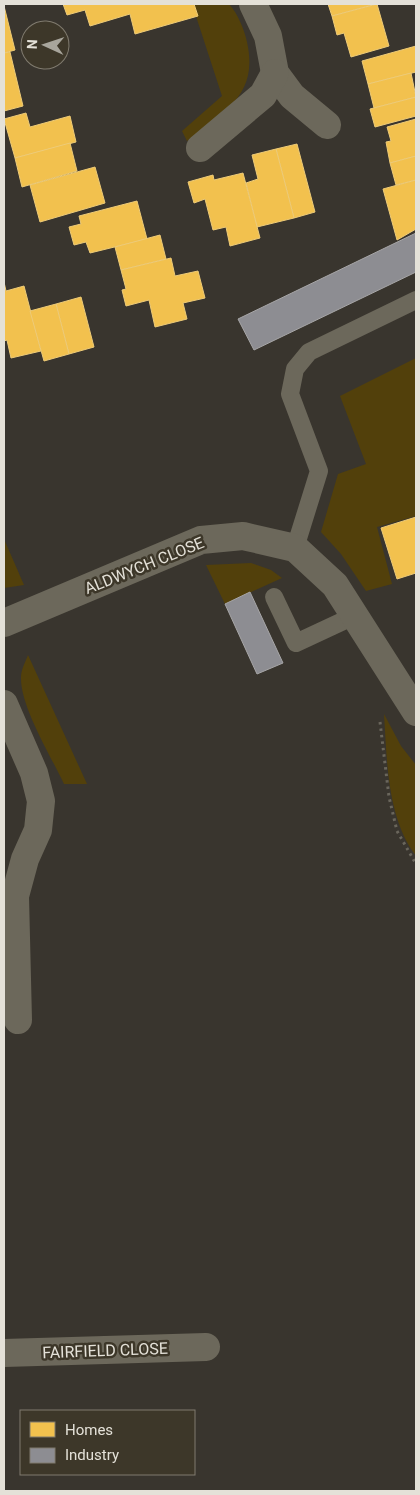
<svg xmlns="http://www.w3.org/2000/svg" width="420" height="1495" viewBox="0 0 420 1495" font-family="Roboto,sans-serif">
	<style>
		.green { fill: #52400b }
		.homes { fill: #f2c14e; stroke: #eecb77 }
		.industry { fill: #8d8d92; stroke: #a7a6a7 }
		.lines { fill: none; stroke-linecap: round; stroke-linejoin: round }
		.path { stroke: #6a665c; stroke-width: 3; stroke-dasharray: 2.5 4; stroke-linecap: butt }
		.service { stroke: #6c685b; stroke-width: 18 }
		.minor { stroke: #6c685b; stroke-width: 28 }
		.labels { text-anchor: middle; stroke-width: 5; stroke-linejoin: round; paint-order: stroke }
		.street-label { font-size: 16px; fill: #e4e1d8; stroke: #3d3729 }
	</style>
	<rect width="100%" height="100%" fill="#39352e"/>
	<g class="green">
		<path d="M192,4H229C238,14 244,29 247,42C259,96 224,111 187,141L182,131L222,96Z"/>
		<path d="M416,358V516L377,527L392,584L366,591L341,554L321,532L338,474L366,464L340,396Z"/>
		<path d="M4,539L24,585L4,588Z"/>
		<path d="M251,563L271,570L282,578L225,604L206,565Z"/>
		<path d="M28,655L87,784H64C51,756 20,706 21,677C21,669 26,661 28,655Z"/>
		<path d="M384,714L401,746L416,765V856C387,818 387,760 384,714Z"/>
	</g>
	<g class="homes">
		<path d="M63,4H194L198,16L135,34L130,14L90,26L85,10L67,15Z"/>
		<path d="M328,4H376L332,16Z"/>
		<path d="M377,4L389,46L351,57L344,33L337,35L332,16Z"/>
		<path d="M4,6L15,50L4,53Z"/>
		<path d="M416,46V72L368,84L362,61Z"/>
		<path d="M10,52L23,106L4,111V53Z"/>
		<path d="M411,73L416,97L374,108L368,84Z"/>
		<path d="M416,97V116L375,127L370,109Z"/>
		<path d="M26,113L30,127L70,116L76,142L15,158L4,119Z"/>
		<path d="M416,119V156L390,163L386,142L391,141L387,127Z"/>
		<path d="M70,143L77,171L22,187L15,158Z"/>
		<path d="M297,144L315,212L294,218L276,149Z"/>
		<path d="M276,149L294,218L257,227L246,183L258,179L252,155Z"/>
		<path d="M416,156V180L396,185L390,163Z"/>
		<path d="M95,167L105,203L40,222L30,185Z"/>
		<path d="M243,173L260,238L230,246L226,227L213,230L205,199L194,203L188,182L213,175L214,180Z"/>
		<path d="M416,180V229L397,240L383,189Z"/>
		<path d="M137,201L147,239L90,253L86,242L74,245L69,227L81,224L79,216Z"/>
		<path d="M160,235L166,259L121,270L115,247Z"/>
		<path d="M171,258L175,276L198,271L205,298L183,303L187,319L155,327L149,300L126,306L122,290L126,289L121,270Z"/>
		<path d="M4,282L6,291L24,286L41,351L11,358L7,340L4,341Z"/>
		<path d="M81,297L94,347L69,354L56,304Z"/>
		<path d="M56,304L69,354L44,361L30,311Z"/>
		<path d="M416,517V573L397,579L381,528Z"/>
	</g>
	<g class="industry">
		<path d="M416,233V272L254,350L238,319Z"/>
		<path d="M250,592L283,663L257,674L225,604Z"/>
	</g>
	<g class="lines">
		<path class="path" d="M380,722L389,797L397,831L416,864"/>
		<g class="service">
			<path d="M295,548L319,471L290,394L295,369L309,352L416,300"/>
			<path d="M274,597L296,643L356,615"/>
		</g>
		<g class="minor">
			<path d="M253,4L268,36L275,73L292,96L327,125"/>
			<path d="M200,148L263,95L275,73"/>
			<path d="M4,623L201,540L243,536L295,548L335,585L416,712"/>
			<path d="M4,704L34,773L41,801L38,830L25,859L15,896L18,1020"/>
			<path d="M4,1353L206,1347"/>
		</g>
	</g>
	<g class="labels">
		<g class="street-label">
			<text transform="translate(144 565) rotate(-22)" y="6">ALDWYCH CLOSE</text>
			<text transform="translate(105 1350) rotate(-2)" y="6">FAIRFIELD CLOSE</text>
		</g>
	</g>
	<rect width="420" height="1495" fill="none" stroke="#e4e1d8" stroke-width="10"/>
	<rect x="20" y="1410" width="175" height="65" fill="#3d3729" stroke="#807b6f"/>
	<rect x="30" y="1422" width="25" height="15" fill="#f2c14e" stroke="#807b6f"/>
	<text x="65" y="1435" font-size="15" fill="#e4e1d8">Homes</text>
	<rect x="30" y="1448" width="25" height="15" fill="#8d8d92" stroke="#807b6f"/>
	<text x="65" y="1460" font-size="15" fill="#e4e1d8">Industry</text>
	<g transform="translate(45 45) rotate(273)"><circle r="24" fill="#3d3729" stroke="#807b6f"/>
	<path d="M0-4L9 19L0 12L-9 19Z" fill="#a8a59c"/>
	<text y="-8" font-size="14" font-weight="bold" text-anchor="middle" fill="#e4e1d8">N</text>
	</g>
</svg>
